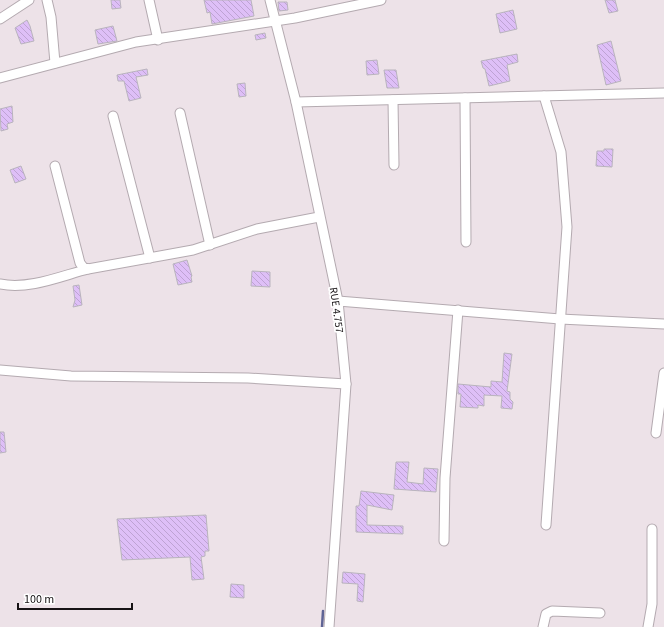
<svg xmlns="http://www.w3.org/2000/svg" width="664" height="627" viewBox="0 0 664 627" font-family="'Source Sans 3',sans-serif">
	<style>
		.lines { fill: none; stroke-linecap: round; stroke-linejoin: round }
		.stream { stroke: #5f6495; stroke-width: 2.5 }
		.building { fill: url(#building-back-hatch); stroke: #b9b4bd }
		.minor-casing { stroke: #b4aab0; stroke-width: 11 }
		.minor { stroke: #fff; stroke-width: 9 }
		.labels { text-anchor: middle; stroke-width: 3.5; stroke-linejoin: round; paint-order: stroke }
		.street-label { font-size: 11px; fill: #171315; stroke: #fff }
	</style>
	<defs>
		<pattern id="building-back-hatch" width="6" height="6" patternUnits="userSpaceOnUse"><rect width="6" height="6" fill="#debff7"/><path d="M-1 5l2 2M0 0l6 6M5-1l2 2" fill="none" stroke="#bea3d3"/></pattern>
	</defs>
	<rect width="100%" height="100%" fill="#ede2e8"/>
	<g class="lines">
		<path class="stream" d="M322,627L323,611"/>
	</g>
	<g class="building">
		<path d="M111,0H120L121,8L112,9Z"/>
		<path d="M204,0H251L254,16L212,24L210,12L207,13Z"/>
		<path d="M605,0H615L618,11L609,13Z"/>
		<path d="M278,2H287L288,10L279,11Z"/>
		<path d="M513,10L517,29L500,33L496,14Z"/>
		<path d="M27,20L30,26L34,41L21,44L15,28Z"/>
		<path d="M113,26L117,41L98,44L95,30Z"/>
		<path d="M265,33L266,38L256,40L255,35Z"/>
		<path d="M611,41L621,81L606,85L597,45Z"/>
		<path d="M517,54L518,62L507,65L510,81L489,86L485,69L483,68L481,61Z"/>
		<path d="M377,60L379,74L367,75L366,61Z"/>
		<path d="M147,69L148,75L136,77L141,98L129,101L124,81H118L117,75Z"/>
		<path d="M384,70H396L399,88H387Z"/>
		<path d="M245,83L246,96L239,97L237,84Z"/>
		<path d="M12,106L13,122L7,124L8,129L1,131L0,109Z"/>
		<path d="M604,149H613L612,167L596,166L597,151H604Z"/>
		<path d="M21,166L26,179L15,183L10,170Z"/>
		<path d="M187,260L192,276L191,277L192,282L178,285L173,264Z"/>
		<path d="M252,271L270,272V287L251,286Z"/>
		<path d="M79,285L82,305L73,307L75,300L73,286Z"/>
		<path d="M504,353L512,354L507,391L510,392V399L513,402L512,409L501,408L502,396L484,395V406L478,405V408L460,407L461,394H458V384L491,387V381L502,382Z"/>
		<path d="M0,432H4L6,452L0,453Z"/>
		<path d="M396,462H409L407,482L423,484L424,468L438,469L436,492L394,489Z"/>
		<path d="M361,491L394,495L392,510L367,505V525L403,526V534L356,532V506H359Z"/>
		<path d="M206,515L209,551H205V556L201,557L204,579L192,580L190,557L122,560L117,519Z"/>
		<path d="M343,572L365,574L363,602L357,601L358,584L342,583Z"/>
		<path d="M231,584L244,585V598L230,597Z"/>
	</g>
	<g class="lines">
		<g class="minor-casing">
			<g id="minor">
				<path d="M47,0L51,17L55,63"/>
				<path d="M149,0L158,40"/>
				<path d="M270,0L296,102L338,301L346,384L329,627"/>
				<path d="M0,19L29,0"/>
				<path d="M0,78L136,42L295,18L381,0"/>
				<path d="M544,96L561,152L567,227L546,525"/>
				<path d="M465,98L466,242"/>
				<path d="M393,100L394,165"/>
				<path d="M296,102L664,93"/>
				<path d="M180,113L210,245"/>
				<path d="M113,116L150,258"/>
				<path d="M55,166L80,263L83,267L88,269L193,250L257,229L319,217"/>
				<path d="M0,284C29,290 61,276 88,269"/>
				<path d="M338,301L560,319L664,324"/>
				<path d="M0,370L71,376L248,378L346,384"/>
				<path d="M656,433L664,373"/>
				<path d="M444,541L445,478L458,310"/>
				<path d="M543,627L546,614L552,611L600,613"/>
				<path d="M648,627L652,604V529"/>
			</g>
		</g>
		<use href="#minor" class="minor"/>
	</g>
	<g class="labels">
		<g class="street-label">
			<text transform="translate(337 310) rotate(82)" y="4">RUE 4.757</text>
		</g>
	</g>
	<path d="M18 603v6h114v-6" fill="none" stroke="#171315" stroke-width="2"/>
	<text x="24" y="603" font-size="12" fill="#171315" stroke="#ffffff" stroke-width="3" paint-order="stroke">100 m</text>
</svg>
